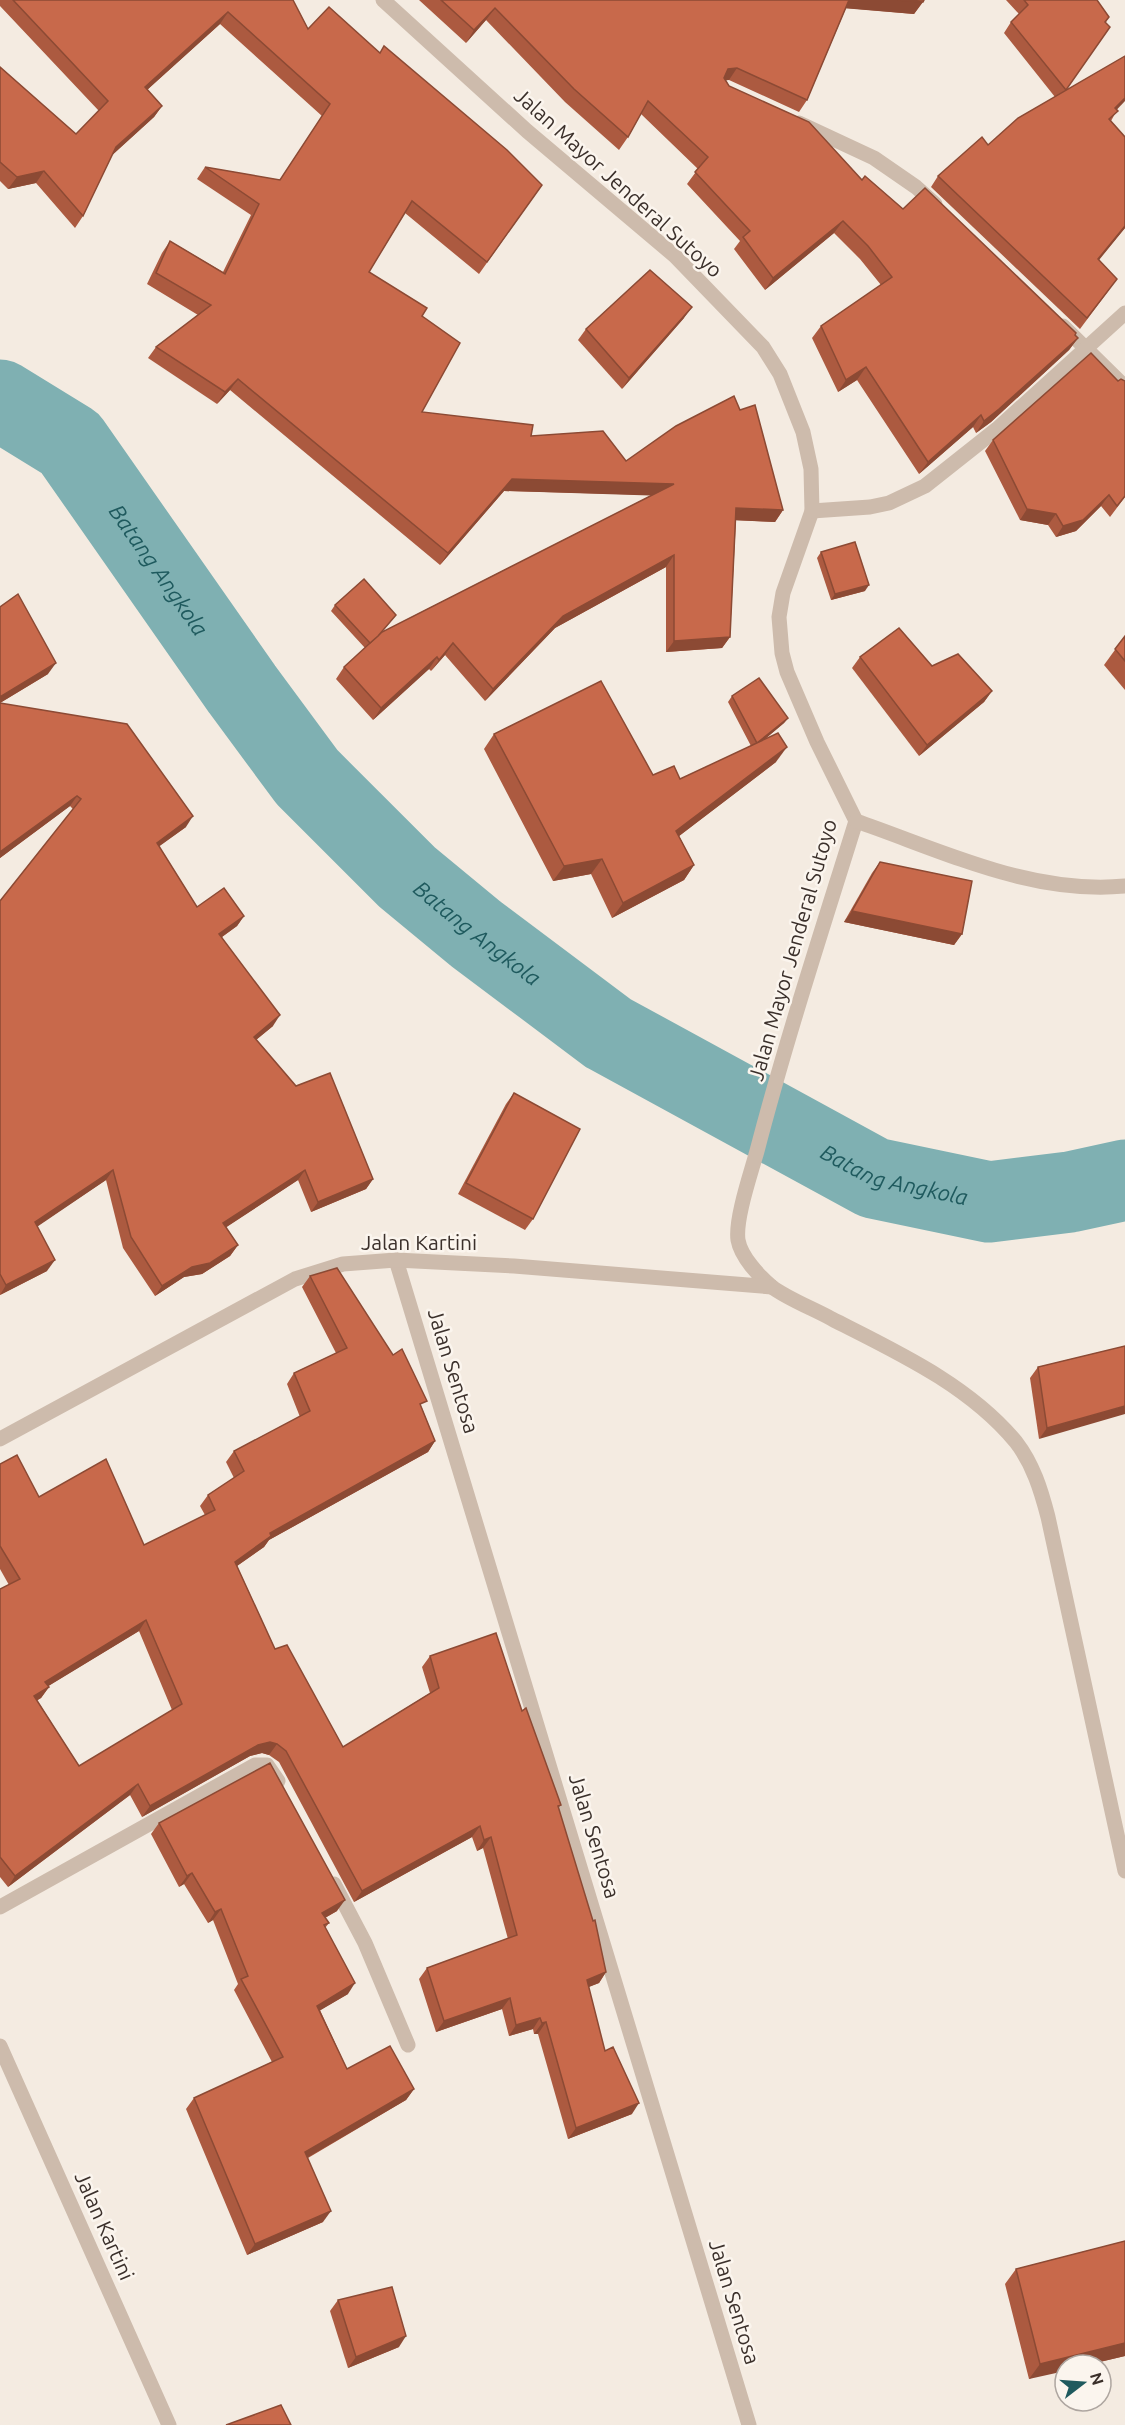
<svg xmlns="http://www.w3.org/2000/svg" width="1125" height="2425" viewBox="0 0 1125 2425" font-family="Ubuntu,sans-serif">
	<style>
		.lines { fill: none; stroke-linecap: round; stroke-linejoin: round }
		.river { stroke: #7fb0b2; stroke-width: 81 }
		.minor { stroke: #cdbbac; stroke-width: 15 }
		.wall { fill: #ac5a40; fill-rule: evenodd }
		.shaded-wall { fill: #8c4a34 }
		.building { fill: #c8694b; stroke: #8c4a34; stroke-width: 1.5; fill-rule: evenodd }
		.labels { text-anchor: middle; stroke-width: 5; stroke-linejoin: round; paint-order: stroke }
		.street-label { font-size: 21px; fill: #3b302b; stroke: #fbf5ee }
		.water-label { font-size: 22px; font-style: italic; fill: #1f5a5e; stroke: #fbf5ee }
	</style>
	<rect width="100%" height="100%" fill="#f4ebe1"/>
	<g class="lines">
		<path class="river" id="s1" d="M0,400L70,443L242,689L307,777L407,877L476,934L608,1033L874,1178L989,1202L1070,1192L1125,1180"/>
		<g class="minor">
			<path d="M383,0L527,131L675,256L763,347L780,374L803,432L811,469L812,511L783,593L779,617L782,653L787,672L817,742L856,821C822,930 786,1040 757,1151C751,1173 735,1219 738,1240C741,1257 759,1276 772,1287C788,1299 814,1309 832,1319C897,1352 969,1385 1016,1442C1033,1464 1041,1490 1048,1517L1125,1871"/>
			<path d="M799,123L874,158L916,187L935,204"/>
			<path d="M1063,326L1125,387"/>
			<path d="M812,511L870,507L889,503L925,486L997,429L1125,313"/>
			<path d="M856,821C943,851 1031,895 1125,886"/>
			<path d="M396,1260L749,2425"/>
			<path d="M0,1439L295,1279L343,1264L396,1260L514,1266L772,1287"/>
			<path d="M334,1884L365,1943L408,2045"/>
			<path d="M0,1907L255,1765H267L278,1781"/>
			<path d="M0,2046L169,2425"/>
		</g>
	</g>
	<g class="wall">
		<path d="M0,0H293L308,29L380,53L542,185L479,274L405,213L369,272L422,316V412L531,436L626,461L783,510L775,522L736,520L730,637L722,648L666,652V567L555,628L485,701L445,655L431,671L429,669L373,720L336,679L344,667L365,648L331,611L335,605L396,615L382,632L652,495L504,491L440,565L230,390L217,404L148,358L156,347L198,315L147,284L162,253L170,241L223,272L251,215L197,179L205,167L280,180L322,116L220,24L147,90L162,106L154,117L112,155L83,216L75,228L36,183L8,189L0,181V67L76,134L99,111L0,6Z"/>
		<path d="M419,0H924L914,14L846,8L807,100L799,112L729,80H726L729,86L903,209L1078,338L1069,350L991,422L976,433L973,427L919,474L857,380L838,392L812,338L821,326L881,285L860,259L834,233L765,290L734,249L740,241L687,184L698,169L641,114L628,137L619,150L565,102L486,20L466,43Z"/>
		<path d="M1006,0H1097L1109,17L1065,91L1117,110L1111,121L1125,137V228L1099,259L1109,290L1080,329L931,187L938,176L988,145L1055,97L1004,33L1011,22L1019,14Z"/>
		<path d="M684,318L622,389L578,340L586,329Z"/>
		<path d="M1118,381L1125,497L1110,517L1101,506L1076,531L1056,537L1048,525L1020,520L985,451L993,440Z"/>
		<path d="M821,552L865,591L831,600L817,558Z"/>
		<path d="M0,607L48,674L0,703L186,827L159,846L197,907L244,916L237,926L222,937L273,1026L256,1040L373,1179L366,1189L311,1212L298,1180L226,1227L238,1245L230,1256L202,1274L184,1277L155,1296L123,1248L106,1180L37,1226L47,1271L0,1295V901L73,809L70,806L0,858Z"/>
		<path d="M1125,636V690L1104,665Z"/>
		<path d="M860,657L932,666L992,691L984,702L919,756L852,668Z"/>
		<path d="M732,696L788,718L784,723L765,739L776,762L679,836L694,865L684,880L612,918L591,874L553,881L484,749L494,734L653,775L680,779L751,746L728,702Z"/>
		<path d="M880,862L962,934L954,945L844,922L872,873Z"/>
		<path d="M514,1093L533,1219L525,1230L458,1194L506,1104Z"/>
		<path d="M310,1276L422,1408L435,1441L428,1452L269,1540L264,1547L237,1566L275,1649L343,1747L430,1693L422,1667L430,1656L522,1711L561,1805L558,1808L606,1972L599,1983L588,1987L605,2051L632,2114L568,2139L538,2034H534L533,2029L509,2036L502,2009L436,2032L419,1979L427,1968L508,1939L483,1848L477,1851L472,1837L354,1902L279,1762L269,1755L262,1753L250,1756L142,1817L130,1795L8,1887L0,1877V1589L9,1585L0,1569V1464L39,1497L144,1545L205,1515L200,1506L208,1495L234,1478L226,1462L234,1451L300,1417L287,1384L294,1373L336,1353L302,1287ZM139,1631L172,1710L79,1766L37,1700L41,1698L49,1687L48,1686Z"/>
		<path d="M1125,1346L1039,1439L1030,1378L1038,1367Z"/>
		<path d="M159,1823L337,1911L325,1918L329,1923L325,1928L348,1994L320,2010L347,2069L414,2089L406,2100L308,2158L323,2222L247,2255L186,2109L194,2098L272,2062L234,1990L238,1984L213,1920L208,1923L184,1884L179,1887L151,1834Z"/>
		<path d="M1125,2241V2356L1087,2365H1065L1029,2379L1005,2284L1016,2269Z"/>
		<path d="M338,2300L399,2347L348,2368L330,2311Z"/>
	</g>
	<g class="shaded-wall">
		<path d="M848,0H898L923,2L914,14L842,8Z"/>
		<path d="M495,8L486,20L466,43L474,30Z"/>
		<path d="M228,12L220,24L137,99L145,87Z"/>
		<path d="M737,68L729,80L719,81L728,69Z"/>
		<path d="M1125,98V101L1108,119L1115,108Z"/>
		<path d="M162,106L154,117L108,159L116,147Z"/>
		<path d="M44,171L36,183L8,189L17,177Z"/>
		<path d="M843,221L834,233L765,290L773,278Z"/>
		<path d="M1125,226V228L1091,270L1098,259Z"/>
		<path d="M692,307L684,318L622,389L629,378Z"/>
		<path d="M1078,338L1069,350L991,422L976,433L984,421Z"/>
		<path d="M866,367L857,380L838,392L846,380Z"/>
		<path d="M238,379L230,390L217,404L225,392Z"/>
		<path d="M981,415L973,427L919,474L928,462Z"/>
		<path d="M512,479L674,484L666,496L504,491L440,565L448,553Z"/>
		<path d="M1109,495L1101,506L1076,531L1056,537L1063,526Z"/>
		<path d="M736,508L783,510L775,522L728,520Z"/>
		<path d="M1027,509L1056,514L1048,525L1020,520Z"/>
		<path d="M674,555L666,567L555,628L485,701L493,689L563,616Z"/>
		<path d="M869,585L865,591L831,600L835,594Z"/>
		<path d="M730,637L722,648L666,652L674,641Z"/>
		<path d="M453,643L445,655L431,671L439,660Z"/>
		<path d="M437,657L429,669L373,720L381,708Z"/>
		<path d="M56,663L48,674L0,703V697Z"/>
		<path d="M992,691L984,702L919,756L927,745Z"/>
		<path d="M788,718L784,723L753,749L757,743Z"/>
		<path d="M787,747L776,762L666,846L676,831Z"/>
		<path d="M77,796L70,806L0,858V852Z"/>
		<path d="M193,816L186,827L150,853L157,843Z"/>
		<path d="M602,859L591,874L553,881L564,866Z"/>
		<path d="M694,865L684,880L612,918L623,903Z"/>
		<path d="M852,911L962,934L954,945L844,922Z"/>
		<path d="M244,916L237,926L212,944L219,934Z"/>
		<path d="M280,1015L273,1026L246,1048L254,1037Z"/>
		<path d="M113,1170L106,1180L28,1233L35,1222Z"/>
		<path d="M305,1170L298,1180L216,1234L223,1223Z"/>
		<path d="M373,1179L366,1189L311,1212L318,1202Z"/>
		<path d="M238,1245L230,1256L202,1274L184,1277L155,1296L162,1286L192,1267Z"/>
		<path d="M55,1260L47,1271L0,1295L6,1285Z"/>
		<path d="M1125,1406V1414L1039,1439L1047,1428Z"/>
		<path d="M435,1441L428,1452L269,1540L264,1547L227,1573L235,1562L270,1533Z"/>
		<path d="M146,1620L139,1631L37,1693L45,1682Z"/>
		<path d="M49,1687L41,1698L27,1707L34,1696Z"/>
		<path d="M270,1742L277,1744L269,1755L262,1753L250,1756L142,1817L150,1806L258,1745Z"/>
		<path d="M138,1784L130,1795L8,1887L15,1876Z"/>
		<path d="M480,1826L472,1837L354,1902L362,1891Z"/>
		<path d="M491,1837L483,1848L477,1851L484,1840Z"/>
		<path d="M192,1873L184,1884L179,1887L187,1876Z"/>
		<path d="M345,1900L337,1911L314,1924L322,1913Z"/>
		<path d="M221,1909L213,1920L208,1923L215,1912Z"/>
		<path d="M606,1972L599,1983L579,1991L587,1980Z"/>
		<path d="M355,1983L348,1994L309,2017L317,2006Z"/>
		<path d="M510,1998L502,2009L436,2032L444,2021Z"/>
		<path d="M540,2018L533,2029L509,2036L516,2025Z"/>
		<path d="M546,2022L538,2034H534L542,2023Z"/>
		<path d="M414,2089L406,2100L298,2163L305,2152Z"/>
		<path d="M639,2103L632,2114L568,2139L576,2128Z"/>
		<path d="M331,2211L323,2222L247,2255L255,2244Z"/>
		<path d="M406,2336L399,2347L348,2368L356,2357Z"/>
		<path d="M1125,2343V2356L1087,2365H1065V2371L1029,2379L1040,2364Z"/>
	</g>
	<g class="building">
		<path d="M13,0H293L308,29L329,7L380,53L384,46L507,150L542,185L487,262L412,201L369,272L427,308L422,316L460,343L422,412L533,425L531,436L603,431L626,461L676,426L734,396L740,410L755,405L783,510L736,508L730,637L674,641V555L563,616L493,689L453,643L439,660L437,657L381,708L344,667L382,632L674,484L512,479L448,553L238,379L225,392L156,347L211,305L156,273L170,241L225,274L259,204L205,167L280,180L330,104L228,12L145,87L162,106L116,147L83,216L44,171L17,177L0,162V67L76,134L108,101Z"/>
		<path d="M441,0H849L807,100L737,68L728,69L724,78L729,86L809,122L862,180L865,176L903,209L925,188L1076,333L1075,335L1078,338L999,409L984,421L981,415L928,462L866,367L846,380L821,326L892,277L868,246L843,221L773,278L743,237L750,231L695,172L708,157L648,101L628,137L574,89L495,8L474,30Z"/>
		<path d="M898,0H924L923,2Z"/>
		<path d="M1024,0H1097L1109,17L1105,22L1110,27L1066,90L1011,22L1028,5Z"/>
		<path d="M1125,56V98L1115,108L1118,111L1109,119L1125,137V226L1098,259L1117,279L1087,318L938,176L982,137L988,145L1018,118Z"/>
		<path d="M650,270L692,307L629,378L586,329Z"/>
		<path d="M1091,353L1118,381L1121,379L1125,381V496L1117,506L1109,495L1083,520L1063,526L1056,514L1027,509L993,440Z"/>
		<path d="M855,542L869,585L835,594L821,552Z"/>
		<path d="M364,579L396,615L378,636L370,643L335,605Z"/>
		<path d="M18,594L56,663L0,697V607Z"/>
		<path d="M899,628L932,666L958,654L992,691L927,745L860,657Z"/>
		<path d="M1125,636V661L1115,649Z"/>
		<path d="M759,678L788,718L757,743L732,696Z"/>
		<path d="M601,681L653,775L674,766L680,779L778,733L787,747L676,831L694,865L623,903L602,859L564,866L494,734Z"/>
		<path d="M0,703L127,724L193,816L157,843L197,907L224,888L244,916L219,934L280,1015L254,1037L296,1086L330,1073L373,1179L318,1202L305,1170L223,1223L238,1245L210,1263L192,1267L162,1286L131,1237L113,1170L35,1222L55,1260L6,1285L0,1274V901L81,799L77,796L0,852Z"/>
		<path d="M880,862L972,881L962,934L852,911Z"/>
		<path d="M514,1093L580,1129L533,1219L466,1183Z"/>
		<path d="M337,1268L393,1355L402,1349L427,1401L420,1404L435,1441L270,1533L271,1536L235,1562L275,1649L287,1645L343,1747L439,1688L430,1656L496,1633L522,1711L526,1708L561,1805L558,1806L593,1921L595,1920L606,1972L587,1980L605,2051L613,2047L639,2103L576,2128L546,2022L542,2023L540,2018L516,2025L510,1998L444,2021L427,1968L517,1935L491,1837L484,1840L480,1826L362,1891L286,1751L277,1744L270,1742L258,1745L150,1806L138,1784L15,1876L0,1857V1589L20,1579L0,1546V1464L17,1455L39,1497L106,1459L144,1545L215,1510L208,1495L244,1471L234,1451L310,1411L294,1373L347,1348L310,1276ZM146,1620L182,1704L79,1766L34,1696L49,1687L45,1682Z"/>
		<path d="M1125,1346V1406L1047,1428L1038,1367Z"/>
		<path d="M270,1763L345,1900L322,1913L329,1923L324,1925L355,1983L317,2006L347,2069L390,2046L414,2089L305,2152L331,2211L255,2244L194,2098L283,2057L241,1979L248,1976L221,1909L215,1912L192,1873L187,1876L159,1823Z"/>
		<path d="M1125,2241V2343L1040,2364L1016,2269Z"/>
		<path d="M392,2287L406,2336L356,2357L338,2300Z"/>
		<path d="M281,2405L291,2425H226Z"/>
	</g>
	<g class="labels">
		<g class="street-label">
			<text transform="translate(618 183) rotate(42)" y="7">Jalan Mayor Jenderal Sutoyo</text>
			<text transform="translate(793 950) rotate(-74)" y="7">Jalan Mayor Jenderal Sutoyo</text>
			<text x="419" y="1250">Jalan Kartini</text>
			<text transform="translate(453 1371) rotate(73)" y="7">Jalan Sentosa</text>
			<text transform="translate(594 1836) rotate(73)" y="7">Jalan Sentosa</text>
			<text transform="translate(104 2226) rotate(66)" y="7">Jalan Kartini</text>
			<text transform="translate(734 2302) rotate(73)" y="7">Jalan Sentosa</text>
		</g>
		<g class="water-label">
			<text dy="8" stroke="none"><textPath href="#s1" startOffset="237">Batang Angkola</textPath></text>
			<text dy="8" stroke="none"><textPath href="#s1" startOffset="723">Batang Angkola</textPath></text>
			<text dy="8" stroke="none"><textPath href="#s1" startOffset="1209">Batang Angkola</textPath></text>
		</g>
	</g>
	<g transform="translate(1083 2383) rotate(73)"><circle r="28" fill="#fbf5ee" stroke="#aea6a0" stroke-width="1.5"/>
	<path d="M0-4.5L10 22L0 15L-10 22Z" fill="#1f5a5e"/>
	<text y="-9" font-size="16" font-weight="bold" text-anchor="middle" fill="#3b302b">N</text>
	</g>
</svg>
